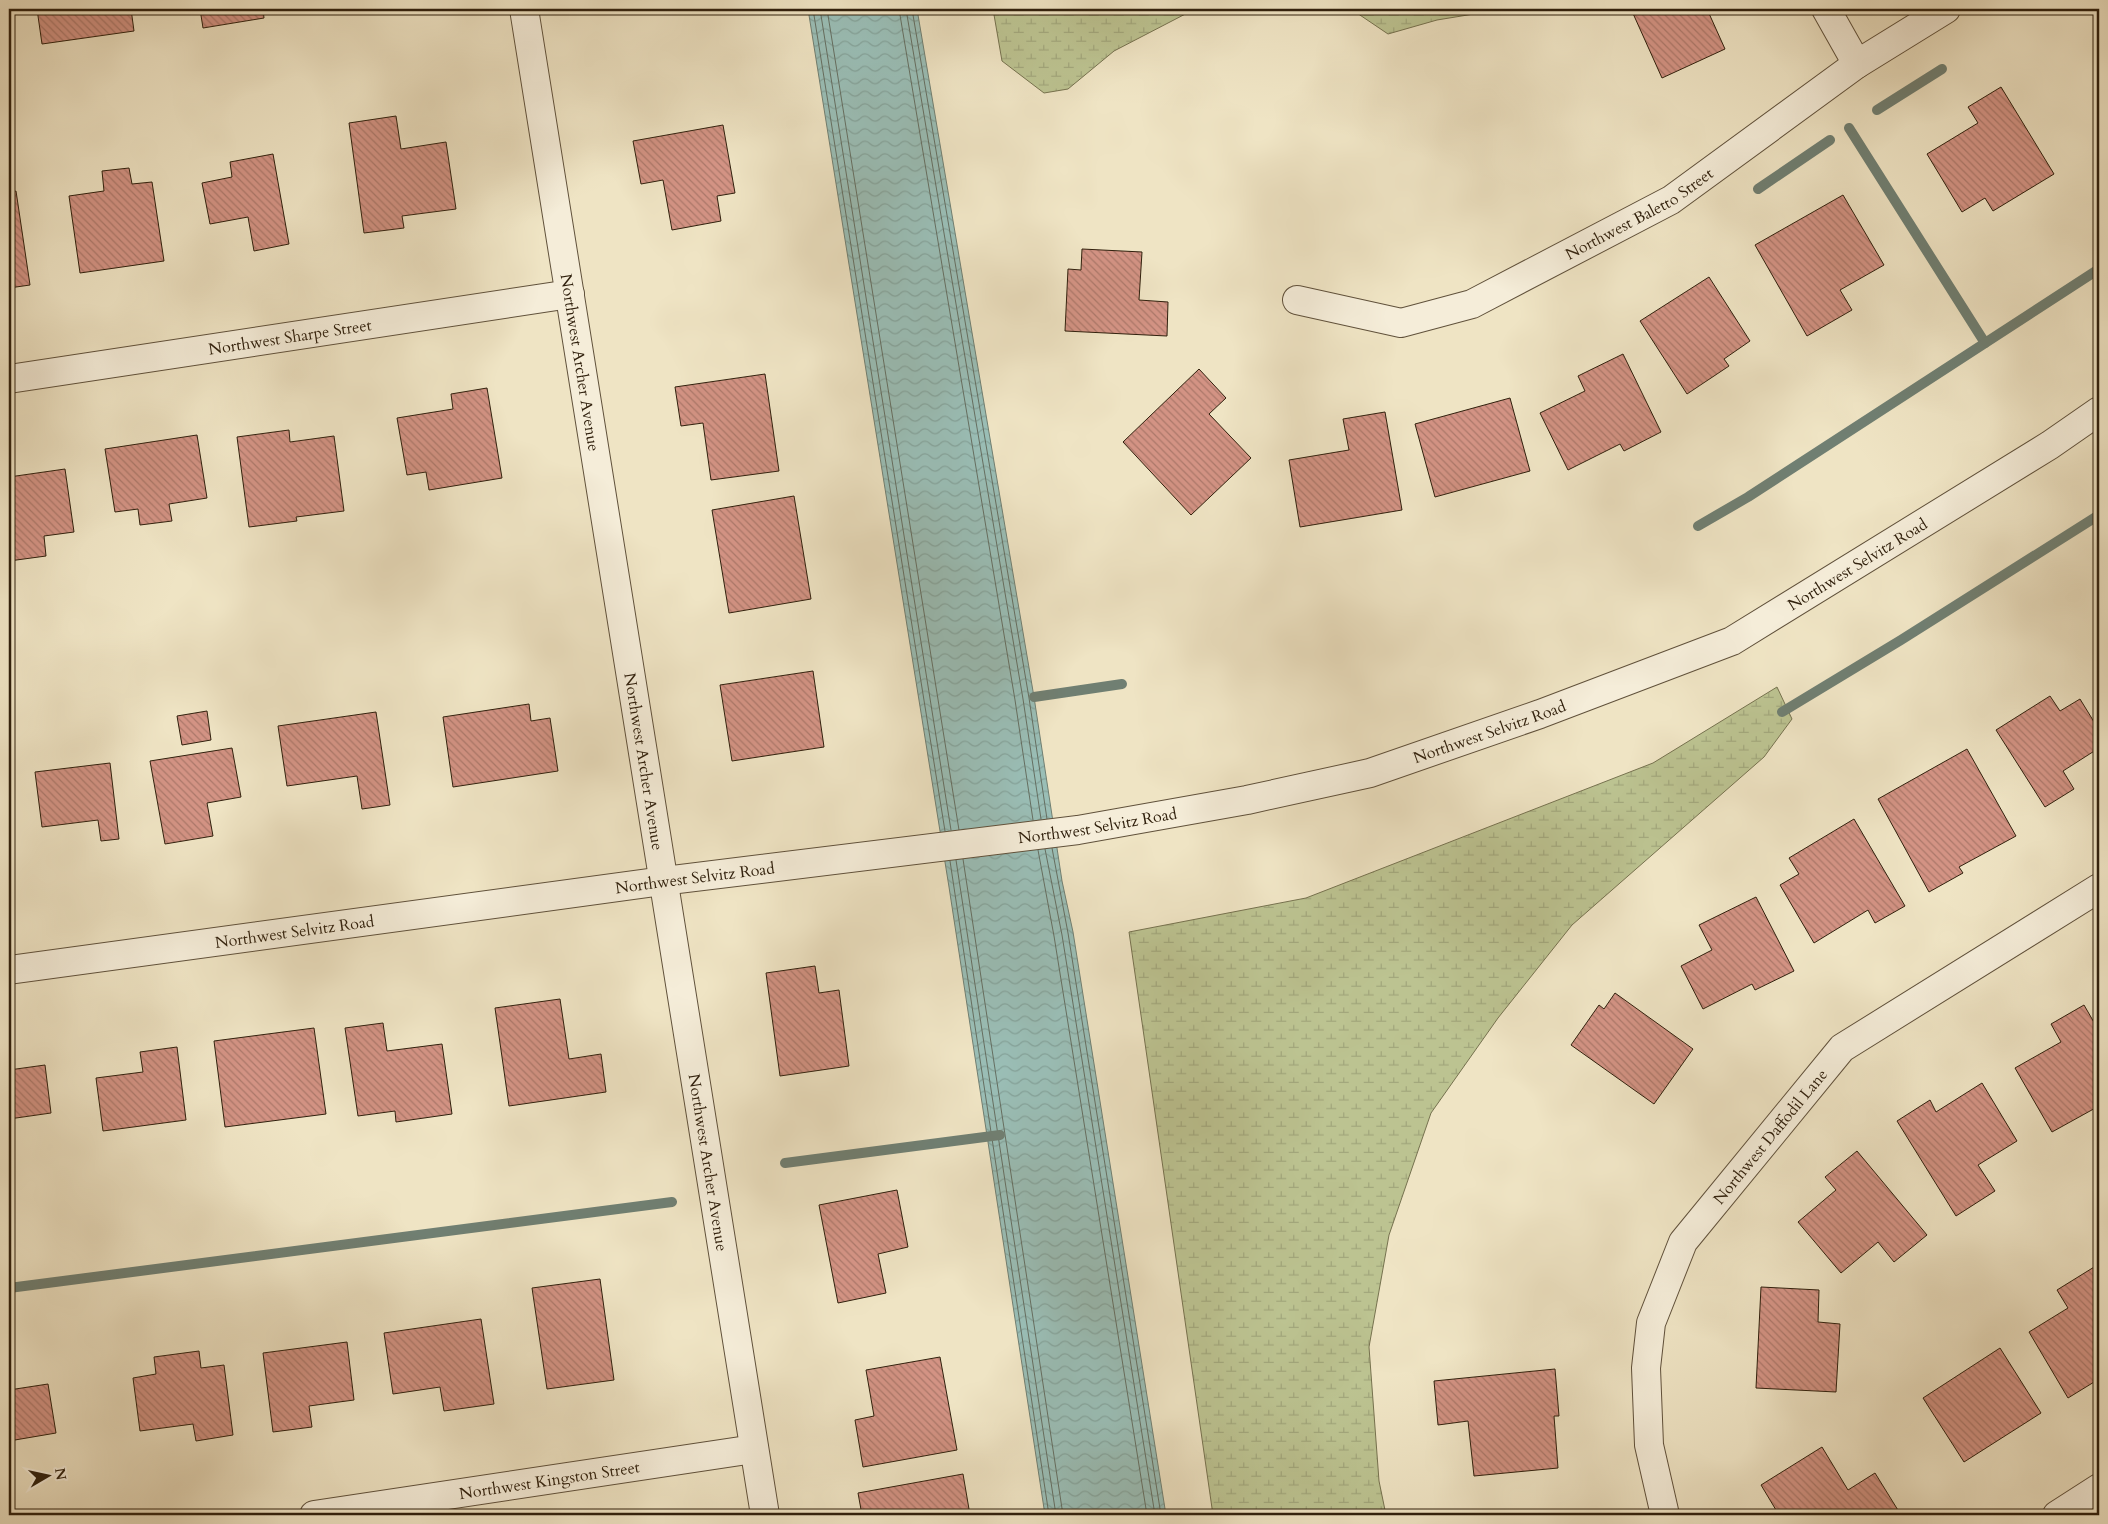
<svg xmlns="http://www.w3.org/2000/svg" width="2108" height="1524" viewBox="0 0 2108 1524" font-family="Cardo,serif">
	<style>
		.wetland { fill: url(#wetland-marsh); stroke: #76724f }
		.water { fill: url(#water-waves); stroke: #707f72 }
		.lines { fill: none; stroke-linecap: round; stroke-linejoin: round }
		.shore { stroke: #656f62; stroke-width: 1 }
		.stream { stroke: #707f72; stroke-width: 10 }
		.building { fill: url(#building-back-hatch); stroke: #30200d }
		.minor-casing { stroke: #60513b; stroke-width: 30 }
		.tertiary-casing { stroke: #60513b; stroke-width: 30 }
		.minor { stroke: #f5edd9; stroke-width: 28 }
		.tertiary { stroke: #f5edd9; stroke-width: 28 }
		.labels { text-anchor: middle; stroke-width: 4; stroke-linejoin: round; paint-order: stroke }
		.street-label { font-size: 16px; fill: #30200d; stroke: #f5edd9 }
	</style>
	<defs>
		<pattern id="wetland-marsh" width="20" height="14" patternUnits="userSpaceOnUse" patternTransform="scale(1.25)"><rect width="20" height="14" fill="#bcc391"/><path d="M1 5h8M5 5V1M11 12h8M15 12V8" fill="none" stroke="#a2a77c"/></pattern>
		<pattern id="water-waves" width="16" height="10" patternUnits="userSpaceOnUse" patternTransform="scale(1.25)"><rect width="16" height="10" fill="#9abeb6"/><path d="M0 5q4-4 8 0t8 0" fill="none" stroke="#85a39b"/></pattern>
		<pattern id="building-back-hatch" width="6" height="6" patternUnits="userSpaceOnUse" patternTransform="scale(1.25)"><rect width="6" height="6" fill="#d39384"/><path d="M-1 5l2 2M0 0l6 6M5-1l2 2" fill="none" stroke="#ac786a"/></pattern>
	</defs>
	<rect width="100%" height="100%" fill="#efe4c4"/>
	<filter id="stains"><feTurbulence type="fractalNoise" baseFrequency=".004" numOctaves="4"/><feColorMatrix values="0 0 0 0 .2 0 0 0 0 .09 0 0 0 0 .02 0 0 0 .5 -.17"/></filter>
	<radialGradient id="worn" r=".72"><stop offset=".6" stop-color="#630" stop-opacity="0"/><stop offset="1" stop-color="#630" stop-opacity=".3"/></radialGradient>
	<g class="wetland">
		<path d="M993,9H1195L1114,51L1068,89L1044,93L1002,61Z"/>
		<path d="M1351,9H1486V12L1437,20L1388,34Z"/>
		<path d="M1777,687L1792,719L1764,757L1572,925L1498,1018L1431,1113L1389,1235L1369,1347L1379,1481L1386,1515H1213L1129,932L1306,898L1653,763Z"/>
	</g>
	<path class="water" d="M808,9H917L1034,697L1062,881L1073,932L1166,1515H1045L949,887Z"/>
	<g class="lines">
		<g class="shore">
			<path d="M813,9L945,831"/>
			<path d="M820,9L951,830"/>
			<path d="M827,9L959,830"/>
			<path d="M899,9L1015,700L1033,820"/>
			<path d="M906,9L1023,699L1041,819"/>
			<path d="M912,9L1029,698L1047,819"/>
			<path d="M1052,848L1068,933L1161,1515"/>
			<path d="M1045,849L1062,935L1155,1515"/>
			<path d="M1038,850L1054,936L1147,1515"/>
			<path d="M963,859L1063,1515"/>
			<path d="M956,860L1056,1515"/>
			<path d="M950,861L1049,1515"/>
		</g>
		<g class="stream">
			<path d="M1877,110L1942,69"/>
			<path d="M1849,128L1985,343"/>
			<path d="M1758,189L1830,140"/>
			<path d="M1698,526L1748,497L2099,269"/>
			<path d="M1034,697L1122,684"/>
			<path d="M1782,712L1901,640L2099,515"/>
			<path d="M785,1163L1000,1135"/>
			<path d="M9,1288L672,1202"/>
		</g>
	</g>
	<g class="building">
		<path d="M37,9H131L134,31L42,44Z"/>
		<path d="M200,9H263L264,18L203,28Z"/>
		<path d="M1631,9H1707L1725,49L1662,78Z"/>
		<path d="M2001,87L2054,174L1993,211L1985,198L1962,212L1927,154L1978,123L1968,107Z"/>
		<path d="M396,116L401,149L446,142L456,209L402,216L404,228L364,233L349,123Z"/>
		<path d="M723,125L735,193L717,196L721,221L672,230L663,180L641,184L633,141Z"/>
		<path d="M273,154L289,244L254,251L248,217L210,224L202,183L232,177L230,162Z"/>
		<path d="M129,168L132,184L152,182L164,261L80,273L69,196L104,191L102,171Z"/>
		<path d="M16,191L30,285L9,288V193Z"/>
		<path d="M1843,195L1884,265L1840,290L1852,310L1807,336L1755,245Z"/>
		<path d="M1082,249L1142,252L1139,300L1168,302L1167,336L1065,331L1068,269L1081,270Z"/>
		<path d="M1709,277L1750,341L1724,359L1729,366L1687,394L1640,321Z"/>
		<path d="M1623,354L1661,432L1624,451L1620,444L1568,470L1540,413L1585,391L1578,376Z"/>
		<path d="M1199,369L1226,398L1209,414L1251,458L1191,515L1123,442Z"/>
		<path d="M765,374L779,471L711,480L703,423L681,426L675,387Z"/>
		<path d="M487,388L502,478L429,490L426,472L407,475L397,418L453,409L451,394Z"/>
		<path d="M1510,398L1530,471L1435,497L1415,424Z"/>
		<path d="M1385,412L1402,510L1300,527L1289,460L1349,450L1343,419Z"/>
		<path d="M289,430L290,442L334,436L344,511L296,517L297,521L249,527L237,437Z"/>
		<path d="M197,435L207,498L169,504L172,521L140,525L138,509L115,512L105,449Z"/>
		<path d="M65,469L74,532L44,536L46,556L9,561V477Z"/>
		<path d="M794,496L811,599L729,613L712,510Z"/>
		<path d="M813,671L824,747L732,761L720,685Z"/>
		<path d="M2050,696L2060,711L2080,699L2099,730V748L2063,771L2074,789L2045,807L1996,730Z"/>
		<path d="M529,704L531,721L550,718L558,771L453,787L443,717Z"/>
		<path d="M207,711L211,740L182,745L177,716Z"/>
		<path d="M376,712L390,805L362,809L357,776L287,786L278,726Z"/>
		<path d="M232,748L241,797L207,803L213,836L165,844L150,761Z"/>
		<path d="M1967,749L2016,836L1959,867L1963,873L1929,892L1878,799Z"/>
		<path d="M110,763L119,839L101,841L98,820L42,827L35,772Z"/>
		<path d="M1854,819L1905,906L1875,923L1868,910L1814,943L1780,885L1799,874L1789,858Z"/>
		<path d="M1756,897L1794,971L1755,990L1752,984L1703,1009L1681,966L1712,950L1699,925Z"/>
		<path d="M815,966L819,993L839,990L849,1066L780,1076L766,973Z"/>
		<path d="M1615,993L1693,1049L1654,1104L1571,1045L1599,1005L1604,1009Z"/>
		<path d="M560,999L569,1059L601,1054L606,1092L509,1106L495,1008Z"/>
		<path d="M2084,1005L2099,1031V1106L2052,1132L2015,1068L2061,1042L2051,1024Z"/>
		<path d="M383,1023L387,1051L442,1044L452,1114L396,1122L395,1111L358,1116L345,1028Z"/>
		<path d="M314,1028L326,1114L225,1127L214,1041Z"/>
		<path d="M177,1047L186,1120L103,1131L96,1078L143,1072L140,1052Z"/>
		<path d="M45,1065L51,1113L9,1119V1070Z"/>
		<path d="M1982,1083L2017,1141L1978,1165L1995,1191L1956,1216L1897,1121L1930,1100L1936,1112Z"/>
		<path d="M1857,1151L1927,1235L1894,1262L1878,1242L1841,1273L1798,1222L1836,1190L1825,1177Z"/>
		<path d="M897,1190L908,1247L878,1254L886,1293L838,1303L819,1205Z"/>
		<path d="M2099,1264V1358L2094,1361L2099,1369V1379L2068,1398L2029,1332L2068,1308L2057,1290Z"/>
		<path d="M600,1279L614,1380L547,1389L532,1288Z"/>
		<path d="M1761,1287L1819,1290L1818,1322L1840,1324L1836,1392L1756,1388Z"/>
		<path d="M481,1319L494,1404L444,1411L440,1387L393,1394L384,1333Z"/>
		<path d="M347,1342L354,1400L309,1406L312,1427L273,1432L263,1353Z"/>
		<path d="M2000,1348L2041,1413L1964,1462L1923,1398Z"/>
		<path d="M199,1351L201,1368L224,1365L233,1435L196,1441L193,1424L140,1431L133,1378L156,1374L154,1357Z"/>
		<path d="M940,1357L957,1450L863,1467L855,1420L874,1416L866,1370Z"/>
		<path d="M1555,1369L1559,1416H1554L1558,1468L1474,1476L1468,1421L1438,1425L1434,1381Z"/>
		<path d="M48,1384L56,1433L9,1441V1390Z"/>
		<path d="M1822,1447L1848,1490L1875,1473L1901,1515H1779L1761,1485Z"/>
		<path d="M963,1474L970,1515H862L858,1493Z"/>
		<path d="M1535,1511L1536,1515H1516Z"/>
	</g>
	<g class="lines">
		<g class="minor-casing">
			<g id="minor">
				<path id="s1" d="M524,9L765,1515"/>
				<path d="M1826,9L1857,64"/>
				<path id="s2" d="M1297,300L1401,323L1472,304L1671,200L1857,64L1946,9"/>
				<path id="s3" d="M9,379L570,294"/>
				<path id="s4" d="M314,1515L754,1449"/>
				<path id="s5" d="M1665,1515L1649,1445L1646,1368L1651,1323L1683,1242L1842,1048L2099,888"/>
				<path d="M2057,1515L2099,1488"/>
			</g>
		</g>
		<g class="tertiary-casing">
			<g id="tertiary">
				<path id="s6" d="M9,970L663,881L1078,830L1247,800L1370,773L1540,714L1732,641L2050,445L2099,411"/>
			</g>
		</g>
		<use href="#minor" class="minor"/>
		<use href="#tertiary" class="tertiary"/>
	</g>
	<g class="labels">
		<g class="street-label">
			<text dy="6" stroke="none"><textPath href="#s2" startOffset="370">Northwest Baletto Street</textPath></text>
			<text dy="6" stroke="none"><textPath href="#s3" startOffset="284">Northwest Sharpe Street</textPath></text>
			<text dy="6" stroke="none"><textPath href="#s1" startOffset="358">Northwest Archer Avenue</textPath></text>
			<text dy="6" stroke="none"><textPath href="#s6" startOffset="1908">Northwest Selvitz Road</textPath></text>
			<text dy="6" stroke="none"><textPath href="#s6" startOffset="1502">Northwest Selvitz Road</textPath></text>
			<text dy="6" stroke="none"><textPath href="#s1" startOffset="762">Northwest Archer Avenue</textPath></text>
			<text dy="6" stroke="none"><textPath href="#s6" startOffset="1098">Northwest Selvitz Road</textPath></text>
			<text dy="6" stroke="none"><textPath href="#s6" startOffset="692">Northwest Selvitz Road</textPath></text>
			<text dy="6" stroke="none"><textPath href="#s6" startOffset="288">Northwest Selvitz Road</textPath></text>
			<text dy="6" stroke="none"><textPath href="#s5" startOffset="418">Northwest Daffodil Lane</textPath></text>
			<text dy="6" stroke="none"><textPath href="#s1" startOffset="1168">Northwest Archer Avenue</textPath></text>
			<text dy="6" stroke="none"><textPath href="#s4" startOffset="238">Northwest Kingston Street</textPath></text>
		</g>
	</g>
	<rect width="2108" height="1524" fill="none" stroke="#efe4c4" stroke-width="30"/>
	<rect x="10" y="10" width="2088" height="1504" fill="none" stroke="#30200d" stroke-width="2.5"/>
	<rect x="15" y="15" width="2078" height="1494" fill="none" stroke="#30200d"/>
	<g transform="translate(48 1476) rotate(81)" stroke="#f5edd9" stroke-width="4" paint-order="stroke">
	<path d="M0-4L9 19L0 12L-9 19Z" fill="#30200d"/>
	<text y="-8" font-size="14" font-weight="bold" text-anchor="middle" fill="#30200d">N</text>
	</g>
	<rect width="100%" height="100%" filter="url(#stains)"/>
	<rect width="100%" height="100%" fill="url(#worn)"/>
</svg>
